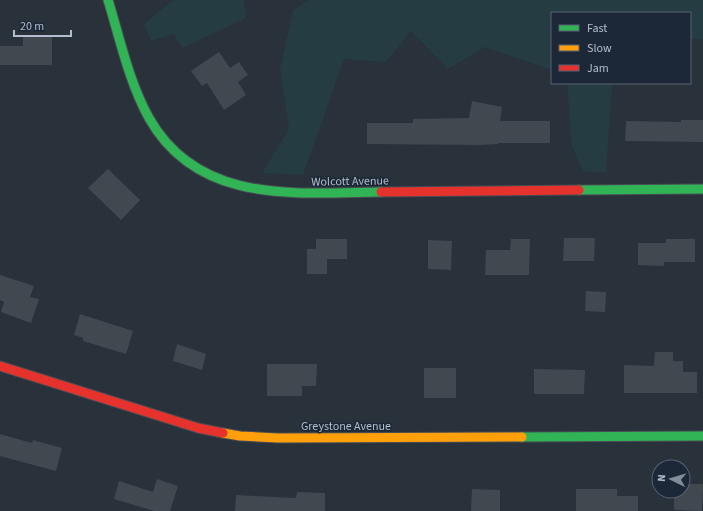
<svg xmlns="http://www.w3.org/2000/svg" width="703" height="511" viewBox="0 0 703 511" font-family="'Source Sans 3',sans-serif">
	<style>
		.green { fill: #253d42 }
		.building { fill: #414850 }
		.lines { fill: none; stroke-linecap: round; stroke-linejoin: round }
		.fast-casing { stroke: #484d55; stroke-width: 11 }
		.slow-casing { stroke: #484d55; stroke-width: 11 }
		.jam-casing { stroke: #484d55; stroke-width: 11 }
		.fast { stroke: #30b455; stroke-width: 9 }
		.slow { stroke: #ff9f0a; stroke-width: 9 }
		.jam { stroke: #e5322d; stroke-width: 9 }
		.labels { text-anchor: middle; stroke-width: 3; stroke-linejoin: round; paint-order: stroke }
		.street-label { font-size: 12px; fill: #b3bdcc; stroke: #1c2737 }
	</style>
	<rect width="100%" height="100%" fill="#29313b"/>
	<g class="green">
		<path d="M173,0H244L246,18L182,48L174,34L151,41L144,24Z"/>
		<path d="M308,0H703V39H690V13H552V70L485,47L448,69L411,31L386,62L344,59L303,175L262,173L289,129L280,69L293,11Z"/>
		<path d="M567,83H612L606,173L583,171L572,146Z"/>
	</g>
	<g class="building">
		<path d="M23,36H52V65H0V46H23Z"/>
		<path d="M219,52L230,68L239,62L248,75L238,82L246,95L224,110L207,83L202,86L191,71Z"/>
		<path d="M472,101L502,107L500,121H550V143H498V144L480,145L367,144V123H413V119L469,118Z"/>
		<path d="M681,120H703V142L625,141L626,121L681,122Z"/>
		<path d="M108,169L140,200L121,220L88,188Z"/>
		<path d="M564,238H595L594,261H563Z"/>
		<path d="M316,239H347V259H327V274H307V249H316Z"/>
		<path d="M511,239H530L529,275H485L486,250H510Z"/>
		<path d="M666,239H695V262H664V266L638,265V243H666Z"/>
		<path d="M428,240L452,241L451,270L428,269Z"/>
		<path d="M0,275L34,286L30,297L39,299L31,323L1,312L4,302L0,300Z"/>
		<path d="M586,291L606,292L605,312L585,311Z"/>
		<path d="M80,314L133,331L126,354L83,341V338L74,335Z"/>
		<path d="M177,344L206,354L202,370L173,361Z"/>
		<path d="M655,352H673V361H683V372H697V393H624V365L654,366Z"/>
		<path d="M267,364H317L316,386H302V396H267Z"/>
		<rect x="424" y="368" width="32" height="30"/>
		<path d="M534,369L585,370L584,394H534Z"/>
		<path d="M0,434L32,443L33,440L62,448L56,471L0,456Z"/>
		<path d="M157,479L178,486L170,511H154L114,499L119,481L153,492Z"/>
		<path d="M683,484H703L702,511L674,510V491H683Z"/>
		<path d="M472,489L500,490V511H471Z"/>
		<path d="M576,489H617V496H638V511H576Z"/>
		<path d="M297,492L325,493V511H235L236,495L296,498Z"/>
	</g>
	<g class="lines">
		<g class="fast-casing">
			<g id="fast">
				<path d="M108,0C120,39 129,82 149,118C198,205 296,193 381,192"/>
				<path d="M579,190L703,189"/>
				<path d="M522,437L703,436"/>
			</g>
		</g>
		<g class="slow-casing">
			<path id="slow" d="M223,433L240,436L278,438L522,437"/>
		</g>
		<g class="jam-casing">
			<g id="jam">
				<path d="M381,192L579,190"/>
				<path d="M0,366L198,428L223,433"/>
			</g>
		</g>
		<use href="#fast" class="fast"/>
		<use href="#slow" class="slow"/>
		<use href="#jam" class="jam"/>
	</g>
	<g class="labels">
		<g class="street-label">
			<text transform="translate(350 181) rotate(-1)" y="4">Wolcott Avenue</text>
			<text x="346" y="430">Greystone Avenue</text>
		</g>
	</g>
	<rect x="551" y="12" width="140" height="72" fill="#1c2737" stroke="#586373"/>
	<rect x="559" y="25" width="20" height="6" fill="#30b455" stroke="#586373"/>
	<text x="587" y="32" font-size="12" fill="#b3bdcc">Fast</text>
	<rect x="559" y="45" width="20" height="6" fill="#ff9f0a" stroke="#586373"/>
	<text x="587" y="52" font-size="12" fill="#b3bdcc">Slow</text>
	<rect x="559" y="65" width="20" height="6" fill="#e5322d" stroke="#586373"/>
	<text x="587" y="72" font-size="12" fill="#b3bdcc">Jam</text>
	<g transform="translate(671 479) rotate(275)"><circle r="19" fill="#1c2737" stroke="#586373"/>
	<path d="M0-3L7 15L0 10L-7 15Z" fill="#838c99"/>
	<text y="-6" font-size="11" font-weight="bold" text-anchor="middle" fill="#b3bdcc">N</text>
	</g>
	<path d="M14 30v6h57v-6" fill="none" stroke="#b3bdcc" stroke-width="2"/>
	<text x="20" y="30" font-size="12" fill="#b3bdcc" stroke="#1c2737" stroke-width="3" paint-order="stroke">20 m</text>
</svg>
